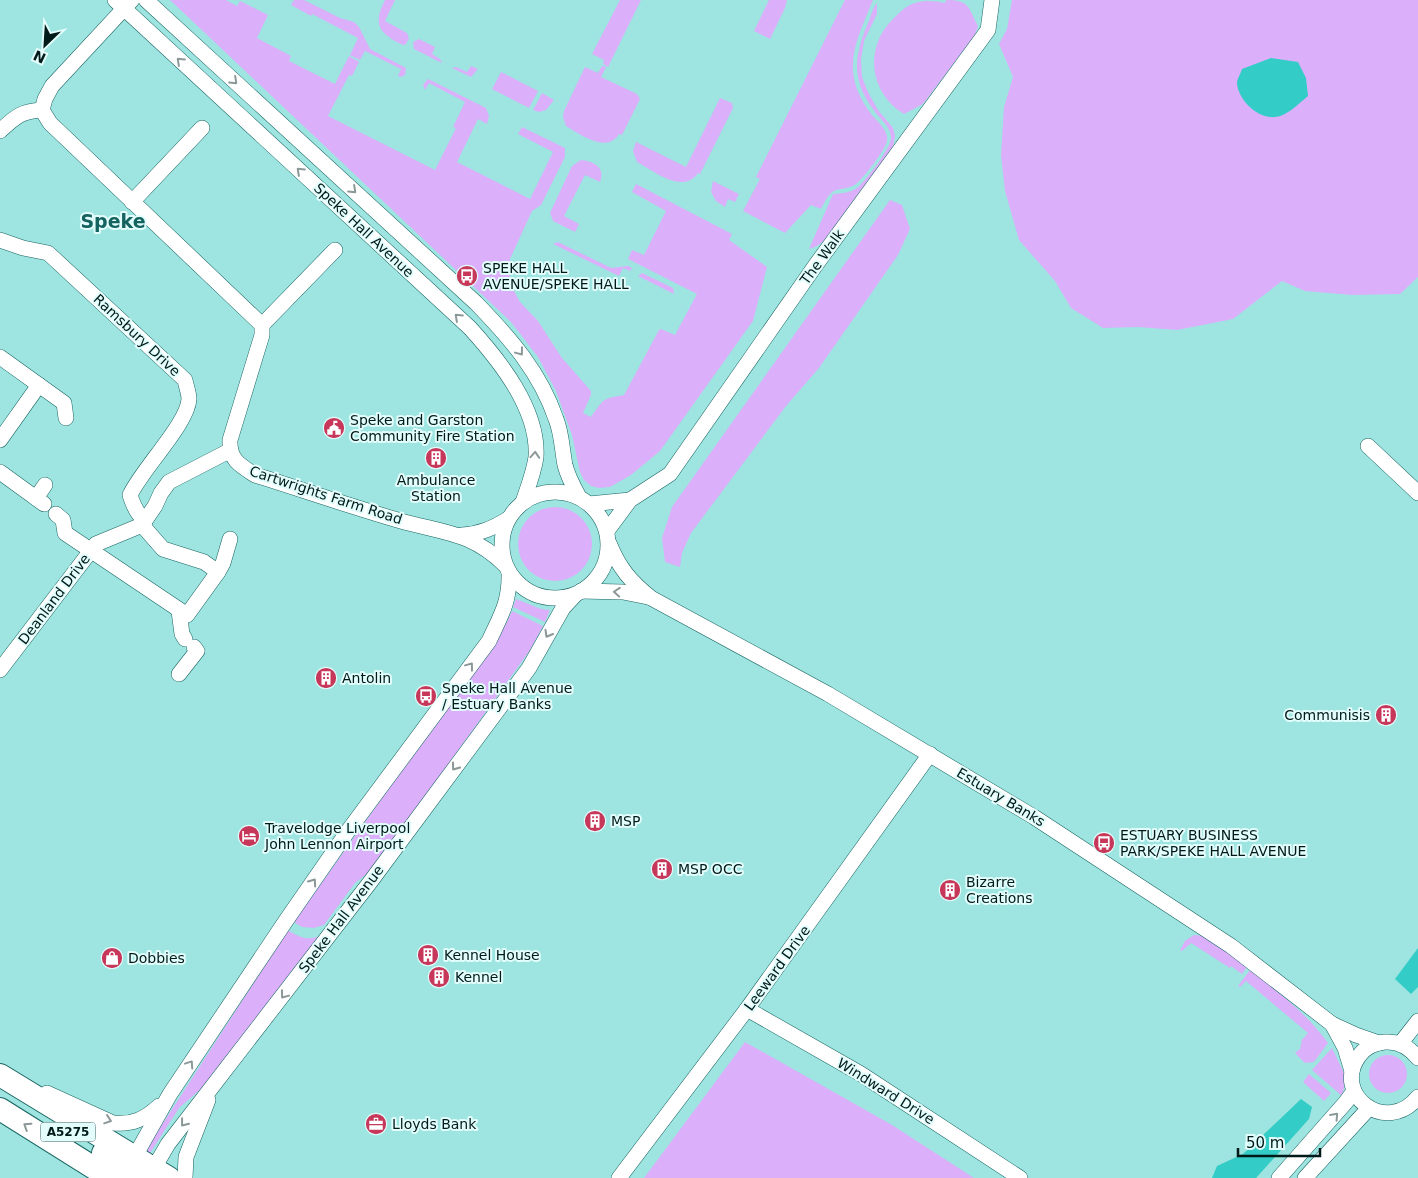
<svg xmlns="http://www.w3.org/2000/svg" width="1418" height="1178" viewBox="0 0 1418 1178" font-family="'DejaVu Sans',sans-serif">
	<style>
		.green { fill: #dbaffa }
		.water { fill: #33ccc6 }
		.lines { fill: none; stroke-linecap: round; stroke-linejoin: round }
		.minor-casing { stroke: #166360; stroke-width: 16 }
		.highway-casing { stroke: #166360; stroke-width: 24 }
		.minor { stroke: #fff; stroke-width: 15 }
		.highway { stroke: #fff; stroke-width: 22 }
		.oneway { stroke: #8c9898 }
		.labels { text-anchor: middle; stroke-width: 4; stroke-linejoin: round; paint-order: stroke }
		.shield { fill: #e2fdfb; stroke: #445e5d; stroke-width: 1 }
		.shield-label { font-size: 12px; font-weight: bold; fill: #001a19 }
		.street-label { font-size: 14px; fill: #001a19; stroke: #e2fdfb }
		.poi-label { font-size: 14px; fill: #001a19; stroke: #e2fdfb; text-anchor: start }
		.district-label { font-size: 19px; font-weight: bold; fill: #156360; stroke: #e2fdfb }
	</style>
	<rect width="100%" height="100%" fill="#9ee5e1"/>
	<g class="green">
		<path d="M170,0H226L237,6L240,1L268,15L257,38L291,56L289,61L335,84L349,56L359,62L352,76L349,75L328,116L435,170L456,128L453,127L465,102L429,83L425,90L423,85L428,79L486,108L489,116L487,124L478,119L457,162L530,199L553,152L518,134L522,127L565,148V157L541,205L532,211L510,259V280L514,291L520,302L538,321L562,358L591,391V395L583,413L591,417C604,399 601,399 624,395L659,330L661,329L675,335L697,294L628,259L632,250L644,255L666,211L632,192L636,184L732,234L729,240L767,267L753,321L660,451L631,475L610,487L599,488L591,486L584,480L580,472L572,435L556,391L538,357L511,322Z"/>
		<path d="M294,0H304L340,18L354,22L359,27L370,49L406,68L405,75L401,77L398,76L401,69L365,51L360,60L350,55L358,38L312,14L311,16L291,5Z"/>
		<path d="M385,0H395L385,21L407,33L409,38L406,44L403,45C380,34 372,25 385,0Z"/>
		<path d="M620,0H641L608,67L603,64L604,60L592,54Z"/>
		<path d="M769,0H787L785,8L770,39L754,31Z"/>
		<path d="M845,0H873C855,44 839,72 872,115C878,122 889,131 887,141C886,149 863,179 856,184C852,187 847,188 841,189C829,190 826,200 821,209L811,205L785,233L743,211L760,179L756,177Z"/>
		<path d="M946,0C970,0 968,7 978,26L975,35L923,104L904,114C869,93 864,47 893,19C899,13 907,5 915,3C925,0 936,1 945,3Z"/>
		<path d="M1012,0H1418V277L1400,294L1352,295L1305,291L1282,281L1233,319L1177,330L1138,327L1103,328L1071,308L1055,281L1019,240L1005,191L1001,155L1004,107L1013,77L999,44L1007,29Z"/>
		<path d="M877,3V14L864,41L861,59L862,77L868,92L878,110L893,128L895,136L893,148L833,232C826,239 820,246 809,249L833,194C842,193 851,193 858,187C866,180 892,147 891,137C890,125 879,119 873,109C851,79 854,56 868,23C871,16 872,9 877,3Z"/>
		<path d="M419,39L435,47L432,54L440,59L442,63L414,49L413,42Z"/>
		<path d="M471,66L478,69L471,77L452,68L456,67L467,72Z"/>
		<path d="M602,66L606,67L601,77L637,94L640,99L622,135L619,134C607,154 581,135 566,126L563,117L564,111L585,67L598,73Z"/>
		<path d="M501,72L538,91L529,108L492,89Z"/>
		<path d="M542,93L554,100L546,110L539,112L533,110Z"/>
		<path d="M720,98L732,103L733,108L700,174L698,173C683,195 654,171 637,162L633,151L636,142L686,167Z"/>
		<path d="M581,160C594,161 606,168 600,182L585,175L564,216L579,224L575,232L553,221L550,213L572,166Z"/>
		<path d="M713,181L739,194L735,202L728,199L725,207L716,201L711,192Z"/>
		<path d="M890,200L902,205L910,229L898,255L819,368L786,406L691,533L682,553L680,567L665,562L662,538L672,507Z"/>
		<path d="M558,242L611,268L628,266L632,268L630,271L623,268L619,276L553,244Z"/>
		<path d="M642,273L673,288L674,294L638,276Z"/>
		<circle cx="555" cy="544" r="37"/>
		<path d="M516,599L541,609L550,610L545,622L513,607Z"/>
		<path d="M512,611L543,626L530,650L373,869L355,883L324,925L314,928L302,927L294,922L507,622Z"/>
		<path d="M288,930C300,938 310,942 323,934L232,1062L179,1108L150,1153L145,1151Z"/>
		<path d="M1194,935L1205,936L1247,967L1242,974L1231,966L1230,968L1191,943L1182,951L1180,950L1185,941Z"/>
		<path d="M1250,970C1279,992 1306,1013 1328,1043L1314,1062L1305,1063L1295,1053L1301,1048L1300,1046L1302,1043L1301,1041L1308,1033L1246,981L1240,987L1238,986Z"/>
		<path d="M745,1042L892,1125L974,1178H644Z"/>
		<path d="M1332,1048L1344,1073L1346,1079L1342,1096L1312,1070Z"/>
		<circle cx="1388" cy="1074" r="19"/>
		<path d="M1309,1074L1331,1093L1324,1101L1303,1082Z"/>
	</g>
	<g class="water">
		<path d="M1271,58L1298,62L1306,78L1308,96C1298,104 1287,116 1275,117C1258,119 1238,100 1237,83C1237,79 1241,73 1242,69Z"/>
		<path d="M1418,948V987L1411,994L1395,979Z"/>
		<path d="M1301,1099L1312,1107L1309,1119L1256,1178H1212L1217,1166L1243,1154Z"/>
	</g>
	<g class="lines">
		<g class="minor-casing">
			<g id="minor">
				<path d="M115,0L470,328C500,361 539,410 536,457C534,472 528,487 523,502"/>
				<path d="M132,0L52,86L45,99L42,110L50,123L262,325V335L230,440C229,459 239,465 255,475C303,490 352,507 401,521C444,533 471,532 505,565"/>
				<path d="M146,0L476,303C510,338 540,372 556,419C562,434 562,450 565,465C568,477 573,486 579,497"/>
				<path d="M0,131C15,117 21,111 42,110"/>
				<path d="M132,202L202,128"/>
				<path d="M0,240L23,248L48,253L185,380C186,386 189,393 189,399C188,423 142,469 130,495C133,505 137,514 145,521"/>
				<path d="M262,325L335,250"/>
				<path d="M0,357L64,403L66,418"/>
				<path d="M0,440L39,385"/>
				<path d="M1368,446L1418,493"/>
				<path d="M0,472L44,504"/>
				<circle cx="555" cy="545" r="53"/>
				<path d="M36,498L45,485"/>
				<path d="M589,504L630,500"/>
				<path d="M56,514L63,520L65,533L187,615L218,572L204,562L163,549L142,525"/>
				<path d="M607,531L630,500L670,474L815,266L988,30L992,0"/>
				<path d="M462,535C480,534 493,528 508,519"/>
				<path d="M609,543C619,568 630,581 651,598L828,694L1034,817L1231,946L1332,1024L1356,1035L1379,1043"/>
				<path d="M218,572L223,563L230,539"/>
				<path d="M581,591L623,592L648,597"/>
				<path d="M179,611L182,634L185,639"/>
				<path d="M0,670L96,544L142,525L155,506L161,493L169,482L229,451"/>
				<path d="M179,674L197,651L194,647"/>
				<path d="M747,1009L861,1074L1020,1178"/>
				<path d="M1332,1024L1345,1048L1352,1071"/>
				<path d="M1400,1044L1418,1021"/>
				<path d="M1418,1058C1410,1048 1399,1041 1385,1042C1375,1043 1365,1047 1359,1056C1331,1095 1387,1136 1418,1097"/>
				<path d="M47,1093L113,1123C132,1125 145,1119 159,1106"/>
				<path d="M154,1168L168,1144L371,881L529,668L563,608L576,594"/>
				<path d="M143,1178L135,1156L170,1094L285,922L348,831L489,641C501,615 510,602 509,572"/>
				<path d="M185,1178L186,1157L208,1100"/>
				<path d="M619,1178L747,1009L930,754"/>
				<path d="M1279,1178L1346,1102L1354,1091"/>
				<path d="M1305,1178L1369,1108"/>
			</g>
		</g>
		<g class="highway-casing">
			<g id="highway">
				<path d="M0,1075L169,1178"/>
				<path d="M0,1109L110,1178"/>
				<path d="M103,1153L127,1169L131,1178"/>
			</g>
		</g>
		<use href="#minor" class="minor"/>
		<use href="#highway" class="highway"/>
	</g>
	<defs><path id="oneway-chevron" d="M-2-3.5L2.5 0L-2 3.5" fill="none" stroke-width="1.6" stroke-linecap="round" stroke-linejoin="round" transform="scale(1.25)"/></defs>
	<g class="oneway">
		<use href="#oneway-chevron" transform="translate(180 61) rotate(-137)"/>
		<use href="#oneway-chevron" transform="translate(234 81) rotate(43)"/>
		<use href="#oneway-chevron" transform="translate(300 171) rotate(-137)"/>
		<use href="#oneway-chevron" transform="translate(353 190) rotate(43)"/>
		<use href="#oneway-chevron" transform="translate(458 317) rotate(-137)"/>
		<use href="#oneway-chevron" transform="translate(520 352) rotate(53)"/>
		<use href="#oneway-chevron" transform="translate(535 455) rotate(-86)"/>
		<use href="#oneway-chevron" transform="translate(617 592) rotate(-176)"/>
		<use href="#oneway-chevron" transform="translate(548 634) rotate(120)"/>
		<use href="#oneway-chevron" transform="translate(470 666) rotate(-53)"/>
		<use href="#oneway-chevron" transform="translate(455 767) rotate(126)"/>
		<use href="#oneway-chevron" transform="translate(313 882) rotate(-55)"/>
		<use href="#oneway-chevron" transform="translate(284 995) rotate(127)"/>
		<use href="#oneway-chevron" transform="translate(190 1064) rotate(-56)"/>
		<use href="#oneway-chevron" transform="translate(1335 1116) rotate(-48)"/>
		<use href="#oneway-chevron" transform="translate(108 1120) rotate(19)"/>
		<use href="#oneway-chevron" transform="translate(184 1123) rotate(128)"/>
		<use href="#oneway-chevron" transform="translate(27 1126) rotate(-147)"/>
	</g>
	<defs>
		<g id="bus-disc" transform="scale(1.125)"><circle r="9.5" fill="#c6375a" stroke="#e2fdfb"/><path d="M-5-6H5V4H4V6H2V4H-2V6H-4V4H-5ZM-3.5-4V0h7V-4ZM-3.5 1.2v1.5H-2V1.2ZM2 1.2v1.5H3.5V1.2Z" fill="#fff"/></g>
		<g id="civic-disc" transform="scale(1.125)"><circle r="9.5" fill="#c6375a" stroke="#e2fdfb"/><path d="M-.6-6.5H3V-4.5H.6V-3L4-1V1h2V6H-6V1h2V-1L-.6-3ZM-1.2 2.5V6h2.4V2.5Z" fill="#fff"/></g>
		<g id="building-disc" transform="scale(1.125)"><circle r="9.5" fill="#c6375a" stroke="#e2fdfb"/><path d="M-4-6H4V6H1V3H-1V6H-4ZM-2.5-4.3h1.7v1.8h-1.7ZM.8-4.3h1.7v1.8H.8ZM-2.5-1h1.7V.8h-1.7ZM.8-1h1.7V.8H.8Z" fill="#fff"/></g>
		<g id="hotel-disc" transform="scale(1.125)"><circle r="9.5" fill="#c6375a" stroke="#e2fdfb"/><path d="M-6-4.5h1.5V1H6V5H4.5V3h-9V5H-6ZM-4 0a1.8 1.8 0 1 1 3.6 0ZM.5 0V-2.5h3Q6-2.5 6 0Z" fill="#fff"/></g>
		<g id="shop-disc" transform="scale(1.125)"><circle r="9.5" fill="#c6375a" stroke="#e2fdfb"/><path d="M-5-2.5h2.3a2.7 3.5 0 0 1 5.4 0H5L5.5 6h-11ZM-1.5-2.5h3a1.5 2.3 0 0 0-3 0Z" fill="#fff"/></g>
		<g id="office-disc" transform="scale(1.125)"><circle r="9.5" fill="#c6375a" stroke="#e2fdfb"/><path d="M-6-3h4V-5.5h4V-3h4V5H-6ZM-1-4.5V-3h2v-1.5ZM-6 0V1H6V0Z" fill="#fff"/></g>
	</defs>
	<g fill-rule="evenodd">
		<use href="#bus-disc" x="467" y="276"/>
		<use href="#civic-disc" x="334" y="428"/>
		<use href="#building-disc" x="436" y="458"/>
		<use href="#building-disc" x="326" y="678"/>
		<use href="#bus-disc" x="426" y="696"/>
		<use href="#building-disc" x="1386" y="715"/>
		<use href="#building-disc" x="595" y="821"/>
		<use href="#hotel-disc" x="249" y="836"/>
		<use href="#bus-disc" x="1104" y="843"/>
		<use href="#building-disc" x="662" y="869"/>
		<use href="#building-disc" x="950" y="890"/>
		<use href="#building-disc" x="428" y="955"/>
		<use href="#shop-disc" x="112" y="958"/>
		<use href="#building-disc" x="439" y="977"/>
		<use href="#office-disc" x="376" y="1124"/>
	</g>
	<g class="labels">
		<rect class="shield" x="40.5" y="1122.5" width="55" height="19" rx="4"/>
		<g class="shield-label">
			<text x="68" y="1136">A5275</text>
		</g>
		<g class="street-label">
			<text transform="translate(364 230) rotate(43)" y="5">Speke Hall Avenue</text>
			<text transform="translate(822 257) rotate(-54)" y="5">The Walk</text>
			<text transform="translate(137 335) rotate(43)" y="5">Ramsbury Drive</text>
			<text transform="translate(326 495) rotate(18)" y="5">Cartwrights Farm Road</text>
			<text transform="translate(54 599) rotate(-53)" y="5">Deanland Drive</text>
			<text transform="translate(1001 797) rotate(31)" y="5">Estuary Banks</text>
			<text transform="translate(341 919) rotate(-53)" y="5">Speke Hall Avenue</text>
			<text transform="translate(777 968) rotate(-54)" y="5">Leeward Drive</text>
			<text transform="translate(886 1091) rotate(32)" y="5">Windward Drive</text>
		</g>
		<g class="poi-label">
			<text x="483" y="273">SPEKE HALL<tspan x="483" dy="16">AVENUE/SPEKE HALL</tspan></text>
			<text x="350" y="425">Speke and Garston<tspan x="350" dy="16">Community Fire Station</tspan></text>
			<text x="436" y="485" text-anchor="middle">Ambulance<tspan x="436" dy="16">Station</tspan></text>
			<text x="342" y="683">Antolin</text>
			<text x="442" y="693">Speke Hall Avenue<tspan x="442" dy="16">/ Estuary Banks</tspan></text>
			<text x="1370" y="720" text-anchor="end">Communisis</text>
			<text x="611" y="826">MSP</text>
			<text x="265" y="833">Travelodge Liverpool<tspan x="265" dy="16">John Lennon Airport</tspan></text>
			<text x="1120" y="840">ESTUARY BUSINESS<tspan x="1120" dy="16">PARK/SPEKE HALL AVENUE</tspan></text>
			<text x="678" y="874">MSP OCC</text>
			<text x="966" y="887">Bizarre<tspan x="966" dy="16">Creations</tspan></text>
			<text x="444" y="960">Kennel House</text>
			<text x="128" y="963">Dobbies</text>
			<text x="455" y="982">Kennel</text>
			<text x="392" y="1129">Lloyds Bank</text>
		</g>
		<g class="district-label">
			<text x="113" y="228">Speke</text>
		</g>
	</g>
	<g transform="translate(45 45) rotate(205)" stroke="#e2fdfb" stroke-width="4" paint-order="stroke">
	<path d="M0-4L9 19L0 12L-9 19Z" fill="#001a19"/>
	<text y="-8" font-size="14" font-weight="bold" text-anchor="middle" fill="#001a19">N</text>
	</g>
	<path d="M1238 1148v8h82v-8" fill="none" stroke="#001a19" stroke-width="2.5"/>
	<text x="1246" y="1148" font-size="15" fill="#001a19" stroke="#e2fdfb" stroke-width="4" paint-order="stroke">50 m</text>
</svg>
